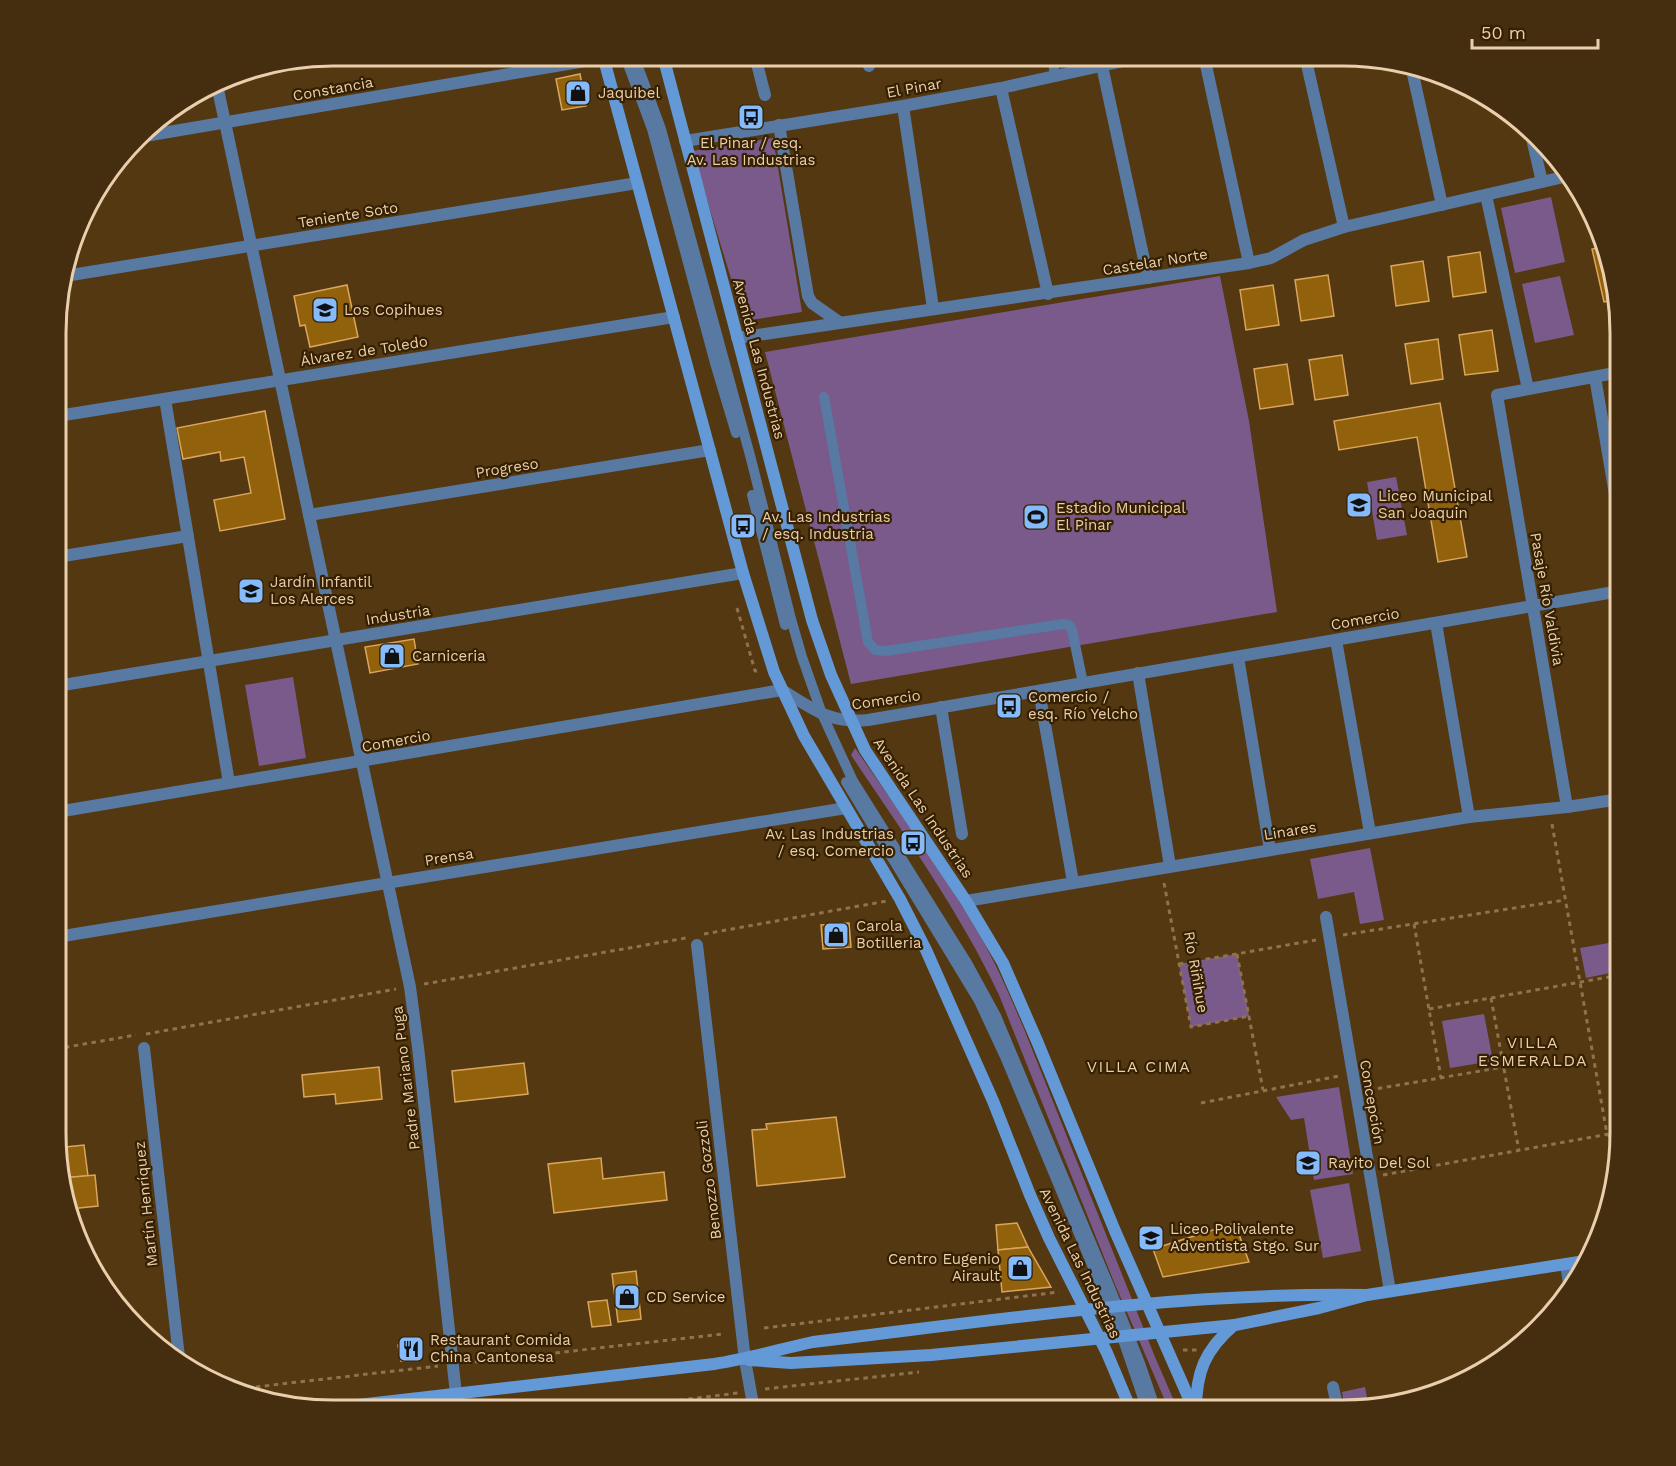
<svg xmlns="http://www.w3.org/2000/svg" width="1676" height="1466" viewBox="0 0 1676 1466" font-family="'Work Sans',sans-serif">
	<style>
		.green { fill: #7a5a8b }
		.building { fill: #92610c; stroke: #daa55d; stroke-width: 1.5 }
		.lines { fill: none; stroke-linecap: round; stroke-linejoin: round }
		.path { stroke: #8e734e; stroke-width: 3; stroke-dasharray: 4.5 4.5; stroke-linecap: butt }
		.service { stroke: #5879a1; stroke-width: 10 }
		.minor { stroke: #5879a1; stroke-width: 12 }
		.tertiary { stroke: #5879a1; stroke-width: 12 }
		.secondary { stroke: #6399d7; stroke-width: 12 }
		.labels { text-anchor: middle; stroke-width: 4.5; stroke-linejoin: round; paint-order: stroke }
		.street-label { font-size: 15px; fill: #ebcfad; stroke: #352001 }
		.poi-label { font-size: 15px; fill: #ebcfad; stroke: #352001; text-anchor: start }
		.neighbourhood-label { font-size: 16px; letter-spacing: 1.5px; fill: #ebcfad; stroke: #352001 }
		.rim { fill: none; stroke: #ebcfad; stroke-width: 3 }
	</style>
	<rect width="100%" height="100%" fill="#533811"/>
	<g class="green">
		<path d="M773,138L802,312L744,321L692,151Z"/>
		<path d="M1551,197L1565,262L1515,273L1501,208Z"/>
		<path d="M1220,276L1249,421L1277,612L851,684L765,352Z"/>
		<path d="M1560,276L1574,335L1535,343L1522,284Z"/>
		<path d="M1396,477L1407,535L1377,540L1367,482Z"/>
		<path d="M293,677L306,758L259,766L245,685Z"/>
		<path d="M855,748C899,811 943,872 981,938C998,967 1011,999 1024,1029L1155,1357L1178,1410H1169L1114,1282L999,995C959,910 903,833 851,755Z"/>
		<path d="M1370,848L1384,920L1360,924L1354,892L1318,899L1310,859Z"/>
		<path d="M1620,941V971L1586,978L1580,948Z"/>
		<path d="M1237,954L1249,1016L1191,1027L1179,964Z"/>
		<path d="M1484,1014L1493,1061L1450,1068L1442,1021Z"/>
		<path d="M1339,1087L1353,1174L1314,1180L1304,1118L1291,1120L1276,1097Z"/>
		<path d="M1349,1183L1361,1251L1323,1258L1310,1190Z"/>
		<path d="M1365,1387L1369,1408L1345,1410L1342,1392Z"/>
	</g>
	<g class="building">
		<path d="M580,74L586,106L562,110L556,79Z"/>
		<path d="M1602,247L1616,300L1604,302L1592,249Z"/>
		<path d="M1480,252L1486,292L1453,297L1448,257Z"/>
		<path d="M1423,261L1429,301L1396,306L1391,266Z"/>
		<path d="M1328,275L1334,316L1301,321L1295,280Z"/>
		<path d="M347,285L358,337L310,347L305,325L300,326L294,296Z"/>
		<path d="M1273,285L1279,325L1246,330L1240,290Z"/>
		<path d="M1492,330L1498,371L1465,375L1459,335Z"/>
		<path d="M1438,339L1443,379L1411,384L1405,344Z"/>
		<path d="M1342,355L1348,395L1315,400L1309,360Z"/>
		<path d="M1287,364L1293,404L1260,409L1254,369Z"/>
		<path d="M1440,403L1467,557L1438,562L1417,437L1339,450L1334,421Z"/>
		<path d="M265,411L285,519L220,531L214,500L251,493L244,457L221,461L220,452L183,459L177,428Z"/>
		<path d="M414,639L418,664L370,673L365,647Z"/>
		<path d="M849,923L851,947L823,949L821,925Z"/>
		<path d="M524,1063L528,1094L455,1102L452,1071Z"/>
		<path d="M379,1067L382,1099L336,1104L335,1094L304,1097L302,1075Z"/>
		<path d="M836,1117L845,1177L757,1186L752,1130L767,1129L766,1124Z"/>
		<path d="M84,1145L88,1176L62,1178L56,1148Z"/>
		<path d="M601,1158L603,1179L664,1172L667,1200L554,1213L548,1164Z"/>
		<path d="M95,1175L98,1206L70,1209L62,1178Z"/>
		<path d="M1017,1223L1028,1247L998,1250L996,1225Z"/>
		<path d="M1235,1223L1249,1262L1163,1277L1153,1249Z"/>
		<path d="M1028,1247L1051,1287L1002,1292L998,1250Z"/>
		<path d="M636,1271L641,1319L618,1322L612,1274Z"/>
		<path d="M607,1300L611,1325L592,1327L588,1302Z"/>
		<path d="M421,1341L423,1353L416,1358L401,1361L398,1345Z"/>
	</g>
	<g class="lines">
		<g class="path">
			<path d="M737,608L755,671H758"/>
			<path d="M1552,824L1607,1134L1618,1145"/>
			<path d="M1164,883L1191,1027L1249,1016"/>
			<path d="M1414,924L1441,1078"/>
			<path d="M704,934L887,901"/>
			<path d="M1343,935L1565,900"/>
			<path d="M1237,954L1263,1090"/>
			<path d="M1179,964L1316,940"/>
			<path d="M424,984L686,938"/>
			<path d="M1491,998L1519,1151"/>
			<path d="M1429,1009L1620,975"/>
			<path d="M146,1034L396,989"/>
			<path d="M56,1049L136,1035"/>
			<path d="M1369,1090L1504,1067"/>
			<path d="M1201,1103L1339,1076"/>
			<path d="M1383,1175L1620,1132"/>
			<path d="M764,1328L1059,1292"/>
			<path d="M1183,1350H1197"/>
			<path d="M466,1363L723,1334"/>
			<path d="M765,1389L919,1372"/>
			<path d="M229,1390L438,1366"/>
			<path d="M599,1410L738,1393"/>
		</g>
		<g class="service">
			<path d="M625,56L652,129L715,363L736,433"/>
			<path d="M634,56L661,129L751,459L791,619L802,657L822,714L853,781L967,963L996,1016L1110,1288L1140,1363L1156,1410"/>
			<path d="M1052,56L1055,76"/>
			<path d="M824,397L868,642L875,650L886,651L1063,624L1069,625L1072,630L1083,683"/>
			<path d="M752,495L785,625"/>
			<path d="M846,782L979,1001L1006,1059L1122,1337L1147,1410"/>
		</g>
		<g class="minor">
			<path d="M755,56L765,95"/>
			<path d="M866,56L869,66"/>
			<path d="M1204,56L1249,263"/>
			<path d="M1305,56L1344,227"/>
			<path d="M1102,66L1148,278"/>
			<path d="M1412,70L1442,205"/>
			<path d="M1001,88L1048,294"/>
			<path d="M903,106L933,308"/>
			<path d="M779,125L808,296L812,303L839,322"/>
			<path d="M1530,130L1542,182"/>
			<path d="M139,137L603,58"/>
			<path d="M1486,195L1528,389"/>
			<path d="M65,276L637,183"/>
			<path d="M737,338L1249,263L1271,258L1304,240L1344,227L1568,176"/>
			<path d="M1595,377L1620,524"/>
			<path d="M165,399L229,783"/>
			<path d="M309,515L710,450"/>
			<path d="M57,557L188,536"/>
			<path d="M1436,623L1469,817"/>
			<path d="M1336,640L1370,833"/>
			<path d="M1238,657L1270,850"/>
			<path d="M1138,673L1170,866"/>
			<path d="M57,686L743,573"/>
			<path d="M1039,691L1073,882"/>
			<path d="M941,707L962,834"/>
			<path d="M1567,807L1497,395L1620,372"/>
			<path d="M57,812L782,690"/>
			<path d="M966,901L1469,817L1567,807L1620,799"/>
			<path d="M1326,917L1390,1291"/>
			<path d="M57,937L846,808"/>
			<path d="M697,945L745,1360"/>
			<path d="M144,1048L179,1357"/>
			<path d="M1566,1264L1569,1284"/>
			<path d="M1333,1387L1338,1410"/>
			<path d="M456,1394L458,1410"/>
		</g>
		<g class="tertiary">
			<path d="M217,85L410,987L418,1047L456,1394"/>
			<path d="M685,141L903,106L1001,88L1146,56"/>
			<path d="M58,416L674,317"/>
			<path d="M782,690C813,709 830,724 868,720L1620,591"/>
			<path d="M745,1360L754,1410"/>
		</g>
		<g class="secondary">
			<path d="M603,56L743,573L774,672L804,736L900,899L926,950L993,1101L1030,1195L1049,1238L1107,1353L1131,1410"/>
			<path d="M663,56L812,620L831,675L865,750L966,901L1003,963L1037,1041L1115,1231L1194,1410"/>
			<path d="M749,1360L791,1363L931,1355L1235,1325L1319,1308L1367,1295L1585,1261"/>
			<path d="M323,1409L714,1364C748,1359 780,1349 813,1342C997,1320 1181,1292 1367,1295"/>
			<path d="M1196,1410C1196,1372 1205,1350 1234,1325"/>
		</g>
	</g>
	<defs>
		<g id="shop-square" transform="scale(1.35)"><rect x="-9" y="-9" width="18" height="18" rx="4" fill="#85bbfb" stroke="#352001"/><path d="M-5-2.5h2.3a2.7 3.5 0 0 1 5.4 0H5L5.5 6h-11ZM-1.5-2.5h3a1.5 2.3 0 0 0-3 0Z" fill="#111"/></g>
		<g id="bus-square" transform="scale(1.35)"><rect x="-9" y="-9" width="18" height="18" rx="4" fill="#85bbfb" stroke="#352001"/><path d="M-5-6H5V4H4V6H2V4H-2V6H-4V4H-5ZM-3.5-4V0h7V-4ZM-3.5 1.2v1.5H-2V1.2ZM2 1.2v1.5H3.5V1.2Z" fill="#111"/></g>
		<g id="school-square" transform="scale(1.35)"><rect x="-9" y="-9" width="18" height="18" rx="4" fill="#85bbfb" stroke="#352001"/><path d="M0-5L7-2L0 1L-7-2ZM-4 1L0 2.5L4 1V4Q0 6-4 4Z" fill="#111"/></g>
		<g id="stadium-square" transform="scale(1.35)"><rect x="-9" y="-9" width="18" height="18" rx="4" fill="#85bbfb" stroke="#352001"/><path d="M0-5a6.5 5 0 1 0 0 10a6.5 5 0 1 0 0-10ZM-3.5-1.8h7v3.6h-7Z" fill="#111"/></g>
		<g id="restaurant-square" transform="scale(1.35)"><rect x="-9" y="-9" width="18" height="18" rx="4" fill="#85bbfb" stroke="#352001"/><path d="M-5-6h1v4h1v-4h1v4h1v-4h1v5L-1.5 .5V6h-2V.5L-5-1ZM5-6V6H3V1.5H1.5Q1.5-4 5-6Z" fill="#111"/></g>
	</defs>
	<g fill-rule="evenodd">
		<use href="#shop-square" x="578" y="93"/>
		<use href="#bus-square" x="751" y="117"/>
		<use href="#school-square" x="325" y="310"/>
		<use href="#school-square" x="1359" y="505"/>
		<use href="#stadium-square" x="1036" y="517"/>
		<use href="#bus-square" x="743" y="526"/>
		<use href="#school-square" x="251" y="591"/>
		<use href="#shop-square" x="392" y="656"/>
		<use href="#bus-square" x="1009" y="706"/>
		<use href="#bus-square" x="913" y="843"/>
		<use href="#shop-square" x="836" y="935"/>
		<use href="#school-square" x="1308" y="1163"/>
		<use href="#school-square" x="1151" y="1238"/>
		<use href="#shop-square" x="1020" y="1268"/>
		<use href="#shop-square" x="627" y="1297"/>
		<use href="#restaurant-square" x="411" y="1349"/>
	</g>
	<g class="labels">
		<g class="street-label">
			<text transform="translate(914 88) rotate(-10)" y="5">El Pinar</text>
			<text transform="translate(333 89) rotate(-10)" y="5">Constancia</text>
			<text transform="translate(348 215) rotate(-9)" y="5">Teniente Soto</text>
			<text transform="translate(1155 262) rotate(-9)" y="5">Castelar Norte</text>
			<text transform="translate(364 351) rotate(-9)" y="5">Álvarez de Toledo</text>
			<text transform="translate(759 359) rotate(75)" y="5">Avenida Las Industrias</text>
			<text transform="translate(507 468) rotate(-9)" y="5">Progreso</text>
			<text transform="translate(1547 599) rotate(80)" y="5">Pasaje Río Valdivia</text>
			<text transform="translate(398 615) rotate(-9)" y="5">Industria</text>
			<text transform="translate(1365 619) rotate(-10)" y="5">Comercio</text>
			<text transform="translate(886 700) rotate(-8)" y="5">Comercio</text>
			<text transform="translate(396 741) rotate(-10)" y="5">Comercio</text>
			<text transform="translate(923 808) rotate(56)" y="5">Avenida Las Industrias</text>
			<text transform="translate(1290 831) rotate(-9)" y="5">Linares</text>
			<text transform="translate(449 857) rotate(-9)" y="5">Prensa</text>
			<text transform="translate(1196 972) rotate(80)" y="5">Río Riñihue</text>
			<text transform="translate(406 1078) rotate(-97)" y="5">Padre Mariano Puga</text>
			<text transform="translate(1372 1102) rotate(80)" y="5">Concepción</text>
			<text transform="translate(709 1180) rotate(-97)" y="5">Benozzo Gozzoli</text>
			<text transform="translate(146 1204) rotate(-96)" y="5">Martín Henríquez</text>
			<text transform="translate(1080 1263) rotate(64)" y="5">Avenida Las Industrias</text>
		</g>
		<g class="poi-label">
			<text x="598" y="98">Jaquibel</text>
			<text x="751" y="148" text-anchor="middle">El Pinar / esq.<tspan x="751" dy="17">Av. Las Industrias</tspan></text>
			<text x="344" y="315">Los Copihues</text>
			<text x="1378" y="501">Liceo Municipal<tspan x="1378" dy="17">San Joaquin</tspan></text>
			<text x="1056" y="513">Estadio Municipal<tspan x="1056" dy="17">El Pinar</tspan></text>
			<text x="762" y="522">Av. Las Industrias<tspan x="762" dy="17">/ esq. Industria</tspan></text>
			<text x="270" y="587">Jardín Infantil<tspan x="270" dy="17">Los Alerces</tspan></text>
			<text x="412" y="661">Carniceria</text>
			<text x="1028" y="702">Comercio /<tspan x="1028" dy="17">esq. Río Yelcho</tspan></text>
			<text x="894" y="839" text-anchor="end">Av. Las Industrias<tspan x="894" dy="17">/ esq. Comercio</tspan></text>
			<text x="856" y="931">Carola<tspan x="856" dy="17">Botilleria</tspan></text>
			<text x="1328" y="1168">Rayito Del Sol</text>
			<text x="1170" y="1234">Liceo Polivalente<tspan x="1170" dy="17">Adventista Stgo. Sur</tspan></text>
			<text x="1000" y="1264" text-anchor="end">Centro Eugenio<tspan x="1000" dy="17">Airault</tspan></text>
			<text x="646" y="1302">CD Service</text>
			<text x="430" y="1345">Restaurant Comida<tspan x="430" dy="17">China Cantonesa</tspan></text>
		</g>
		<g class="neighbourhood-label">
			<text x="1533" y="1048">VILLA<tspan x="1533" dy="18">ESMERALDA</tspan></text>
			<text x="1139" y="1072">VILLA CIMA</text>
		</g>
	</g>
	<path d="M0 0H1676V1466H0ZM333 66H1343A267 267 0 0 1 1610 333V1133A267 267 0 0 1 1343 1400H333A267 267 0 0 1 66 1133V333A267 267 0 0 1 333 66Z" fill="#442e0f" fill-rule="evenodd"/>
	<path class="rim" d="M333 66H1343A267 267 0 0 1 1610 333V1133A267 267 0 0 1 1343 1400H333A267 267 0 0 1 66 1133V333A267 267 0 0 1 333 66Z"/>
	<path d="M1472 39v9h126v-9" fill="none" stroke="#ebcfad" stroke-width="3"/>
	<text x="1481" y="39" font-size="18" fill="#ebcfad" stroke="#352001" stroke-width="4.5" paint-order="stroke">50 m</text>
</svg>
